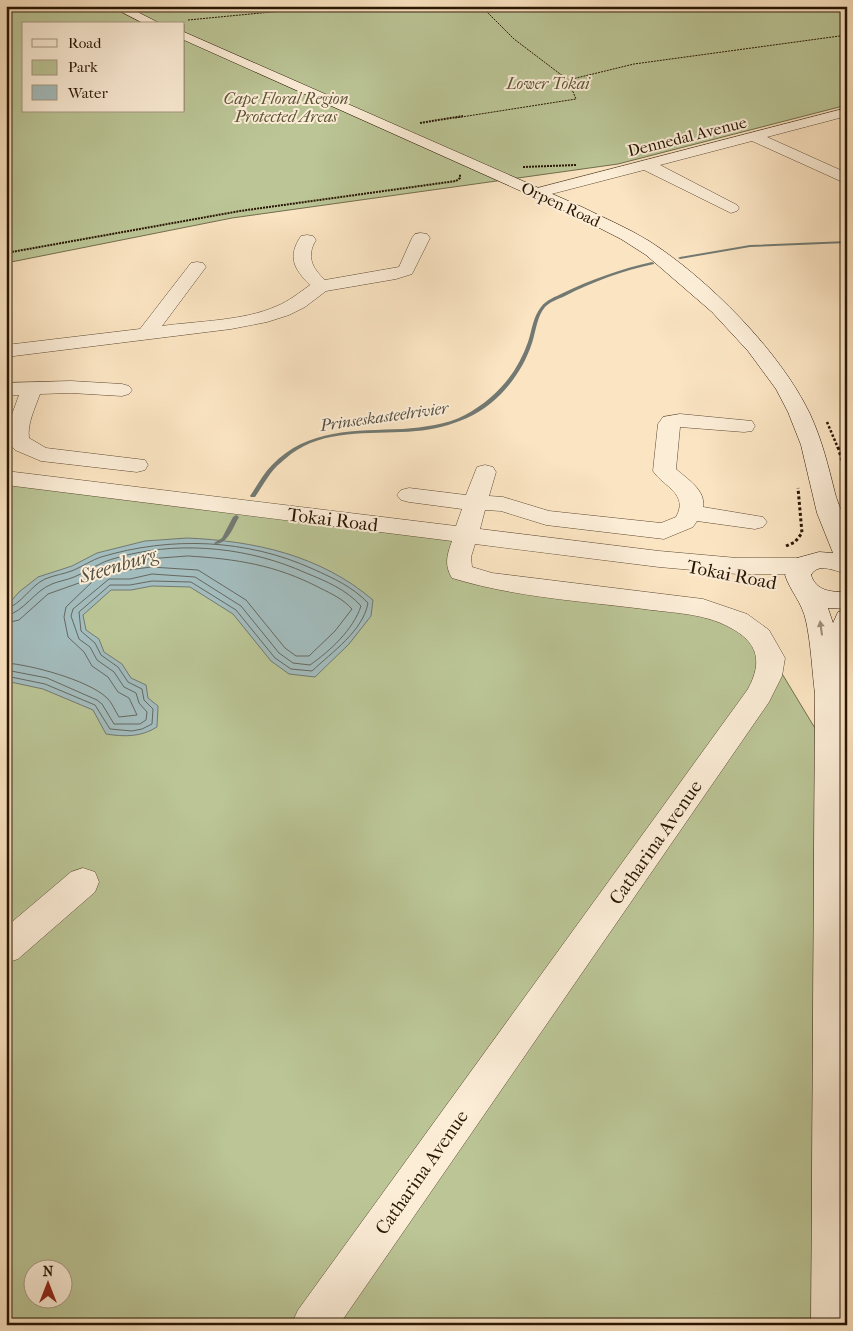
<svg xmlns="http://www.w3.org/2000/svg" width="853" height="1331" viewBox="0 0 853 1331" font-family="'IM FELL French Canon',serif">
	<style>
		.green { fill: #bbc596; stroke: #726d4c; fill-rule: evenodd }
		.water { fill: #a3bcbd; stroke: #727972 }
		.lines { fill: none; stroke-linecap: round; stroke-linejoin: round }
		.shore { stroke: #666860; stroke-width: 1 }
		.stream { fill: #727972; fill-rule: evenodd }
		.minor-casing { stroke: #5d4932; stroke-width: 1 }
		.secondary-casing { stroke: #281502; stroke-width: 1 }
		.path-far3 { stroke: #281502; stroke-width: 1; stroke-dasharray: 2 1; stroke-linecap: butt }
		.path-far2 { stroke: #281502; stroke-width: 2; stroke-dasharray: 2 1; stroke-linecap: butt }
		.path-far1 { stroke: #281502; stroke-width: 2.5; stroke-dasharray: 2.5 2; stroke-linecap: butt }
		.path { stroke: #281502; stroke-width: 3; stroke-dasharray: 3 2.5; stroke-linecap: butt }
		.minor { fill: #fcedd7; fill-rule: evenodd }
		.secondary { fill: #fcedd7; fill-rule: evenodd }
		.oneway { fill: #9d8c77 }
		.labels { text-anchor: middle; stroke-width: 4; stroke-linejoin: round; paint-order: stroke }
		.far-park-label { font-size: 16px; font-style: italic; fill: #5b5336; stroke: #fcedd7 }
		.far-street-label { font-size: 16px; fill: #281502; stroke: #fcedd7 }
		.far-water-label { font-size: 16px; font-style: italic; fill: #534f43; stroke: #fcedd7 }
		.street-label { font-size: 19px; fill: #281502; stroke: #fcedd7 }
		.water-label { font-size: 20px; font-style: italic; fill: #534f43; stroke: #fcedd7 }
	</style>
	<rect width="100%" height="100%" fill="#fbe4c2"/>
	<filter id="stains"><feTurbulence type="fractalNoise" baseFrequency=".004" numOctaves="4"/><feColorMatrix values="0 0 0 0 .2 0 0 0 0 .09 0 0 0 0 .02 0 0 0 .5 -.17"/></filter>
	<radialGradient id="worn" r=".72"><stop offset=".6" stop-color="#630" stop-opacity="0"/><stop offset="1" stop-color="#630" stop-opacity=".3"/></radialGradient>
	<g class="green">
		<path d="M6,6H847V105L618,164L232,218L6,263ZM24,24H184V111H24Z"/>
		<path d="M6,478L465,535L470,576L738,619L761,639L830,753L818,1325H6ZM32,1268H62V1298H32Z"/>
	</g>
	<path class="water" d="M187,538C255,541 320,555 373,600L371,616L349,644L315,677L289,674L271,661L233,614L190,587L152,586L131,590H111L83,615L86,630L99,639L104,652L122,664L131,678L146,685L148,698L158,706L157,727C141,737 125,737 106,734L93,710L43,689L6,681V607L19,592L38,577L72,566L97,553L145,541Z"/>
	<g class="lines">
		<g class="shore">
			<path d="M188,556C237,559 276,565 320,588C332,594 343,599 352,609L335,631L309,656H296L285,648L246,600L198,570L151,567L121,571L119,569L120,566L148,559Z"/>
			<path d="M6,609C22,604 30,586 45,579C54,575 65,574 74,570C83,566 92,560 101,557C171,536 247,539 313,569C333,578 353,587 368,603C363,631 332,652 312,671L291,669L275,658L236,610L191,582L152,581L130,585H110L79,612L81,631L95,643L101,655L118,667L128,682L142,689L144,700L153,709L152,724L142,729L132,731L110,729L95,705L45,684L6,676"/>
			<path d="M6,616C25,611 34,591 52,584C59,581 67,580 74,577C82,574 90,568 98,565C106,560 117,558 127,555C185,541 251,548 306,573C326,581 347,590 361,606C353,630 330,651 310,665L293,663L279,653L241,606L195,577L152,574L130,579H109L73,609L71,616L79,639L90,647L97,660L114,672L124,687L136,693L139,703L147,712L146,720L140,724H114L102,704L97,700L47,678L6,670"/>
			<path d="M6,623L19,620L48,594L93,578V581L66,607L64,617L68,637L84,652L92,666L108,677L118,692L129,698L137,715L119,717C115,711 112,702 106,697C87,680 32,665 6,663"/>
		</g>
		<g class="stream">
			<path d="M847,241V243L750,247L680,259L678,258L680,257L750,245Z"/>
			<path d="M652,262L654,263V264C622,271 594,281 565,296C558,299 550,302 545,307C537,316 536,331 532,343C522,374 498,404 467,418C451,425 433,430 416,431C377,435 332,428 297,450C290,454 283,461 277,466C268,475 262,487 255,497H251L250,496C257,486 263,474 272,465C308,428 355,431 403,429C424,427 446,425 465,415C495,399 517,374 528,342C532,330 533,317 541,307C546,300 555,297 563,293C592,279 621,269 652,262Z"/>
			<path d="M236,515L239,517C233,527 228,544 215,544L214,543L222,538L233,517Z"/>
		</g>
		<g class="minor-casing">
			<g id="minor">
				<path d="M847,108V116L767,137L847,173V184L752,141L660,165L737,205L739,208L737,211L731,213L644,170L536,198L530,196L528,193L530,190Z"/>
				<path d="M421,233L427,234L430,238L412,274L396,279L326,291L305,307L289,315L267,322L231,329L6,357V345L140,329L191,263L197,262L203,263L206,267L162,326C197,321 244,321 277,306C289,301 299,293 310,285C294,269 287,257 301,236L307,235L313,236L316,240C306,256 312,268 325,280L399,267L412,238L415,234Z"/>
				<path d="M71,381L122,384L129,386L132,390L129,394L122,396L71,393L40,394C35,408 27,424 29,438L46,448L145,460L148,465L145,470L137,472L41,461L15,450L7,440L6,431L19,395H6V383Z"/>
				<path d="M680,414L752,421L755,426L752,431L744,432L680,427L676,469C687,479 706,490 703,507L763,517L767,522L763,527L755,529L697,521L693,527L664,539L546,525L501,511L485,510L480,529L659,551L737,558H802L811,560L815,566L811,572L802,574H737L659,567L475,544L471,557L472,567L492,573L703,599L747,614L769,630L785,658L782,676L769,702L339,1325H291L298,1310L748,689C763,661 758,642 729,627C703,613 672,613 644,609C580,601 514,597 452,578C444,565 447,555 452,541L6,485V471L456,526L462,509L409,502L401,500L397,495L401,490L409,488L466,495L477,467L485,465L493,467L496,472L489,496L503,497L549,511L661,523L676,517C689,494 664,487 653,471L658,424L663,417Z"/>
				<path d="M83,868L95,872L99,882L95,892L18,959L6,963V927L71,872Z"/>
			</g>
		</g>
		<g class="secondary-casing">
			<g id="secondary">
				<path d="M110,6H126L161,24H145Z"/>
				<path d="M184,32L582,207C604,218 628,228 649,241C707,278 780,351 810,414C822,440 828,465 835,493C838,505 845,517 847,529C849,543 847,560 847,574C835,571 818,562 811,575C816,591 832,593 847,591V609L828,608L833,623L838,612L847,609V680L842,686L847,891V1325H811L815,694C812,670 811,644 806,621C802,602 790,591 785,575L797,558L819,552L833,553L817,513L801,445L788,412L776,389L748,351L712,312L646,255L621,239L570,213L184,40Z"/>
			</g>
		</g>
		<g class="path-far3">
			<path d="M481,6L514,39L568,80"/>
			<path d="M188,20L334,6"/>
			<path d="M455,118L576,99L568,80L634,64L847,35"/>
		</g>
		<g class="path-far2">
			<path d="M420,123L463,116"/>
			<path d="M523,167L576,165"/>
			<path d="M6,253L240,211L456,181L460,178V174"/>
		</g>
		<path class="path-far1" d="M827,422L838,448"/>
		<g class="path">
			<path d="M838,447L847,478"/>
			<path d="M786,546L795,542L802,533L798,488"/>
		</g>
		<use href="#minor" class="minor"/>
		<use href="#secondary" class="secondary"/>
	</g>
	<defs><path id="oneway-solid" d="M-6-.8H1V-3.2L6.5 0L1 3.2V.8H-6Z" transform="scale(1.25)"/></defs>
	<use class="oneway" href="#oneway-solid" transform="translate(821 628) rotate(-98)"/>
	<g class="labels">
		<g class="far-park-label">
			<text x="548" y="89">Lower Tokai</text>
			<text x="286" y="104">Cape Floral Region<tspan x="286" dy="18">Protected Areas</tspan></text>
		</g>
		<g class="far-street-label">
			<text transform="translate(687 136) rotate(-14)" y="6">Dennedal Avenue</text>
			<text transform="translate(561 204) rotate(25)" y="6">Orpen Road</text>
		</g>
		<g class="far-water-label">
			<text transform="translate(384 416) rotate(-8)" y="6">Prinseskasteelrivier</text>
		</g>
		<g class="street-label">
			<text transform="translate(333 519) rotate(7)" y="7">Tokai Road</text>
			<text transform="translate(732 574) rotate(11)" y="7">Tokai Road</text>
			<text transform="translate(655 842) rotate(-55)" y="7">Catharina Avenue</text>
			<text transform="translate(421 1172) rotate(-55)" y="7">Catharina Avenue</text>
		</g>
		<g class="water-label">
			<text transform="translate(118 565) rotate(-17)" y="7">Steenburg</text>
		</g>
	</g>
	<rect width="853" height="1331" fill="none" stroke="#fbe4c2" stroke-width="25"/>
	<rect x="8" y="8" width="838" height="1316" fill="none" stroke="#281502" stroke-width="2.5"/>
	<rect x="12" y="12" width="828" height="1306" fill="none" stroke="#281502"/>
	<rect x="22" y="22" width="162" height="90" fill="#fcedd7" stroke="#a79782"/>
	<rect x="32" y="39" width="25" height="8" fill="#fcedd7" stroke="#a79782"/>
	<text x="68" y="48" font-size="15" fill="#281502">Road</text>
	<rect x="32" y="60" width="25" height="15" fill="#bbc596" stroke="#a79782"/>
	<text x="68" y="72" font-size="15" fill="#281502">Park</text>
	<rect x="32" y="85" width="25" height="15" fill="#a3bcbd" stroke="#a79782"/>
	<text x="68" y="98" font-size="15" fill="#281502">Water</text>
	<g transform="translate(48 1284)"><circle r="24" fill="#fcedd7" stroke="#a79782"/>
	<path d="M0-4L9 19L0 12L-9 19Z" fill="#8f2418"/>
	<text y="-8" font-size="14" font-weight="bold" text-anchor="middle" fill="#281502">N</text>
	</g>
	<rect width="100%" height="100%" filter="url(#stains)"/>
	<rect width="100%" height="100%" fill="url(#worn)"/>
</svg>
